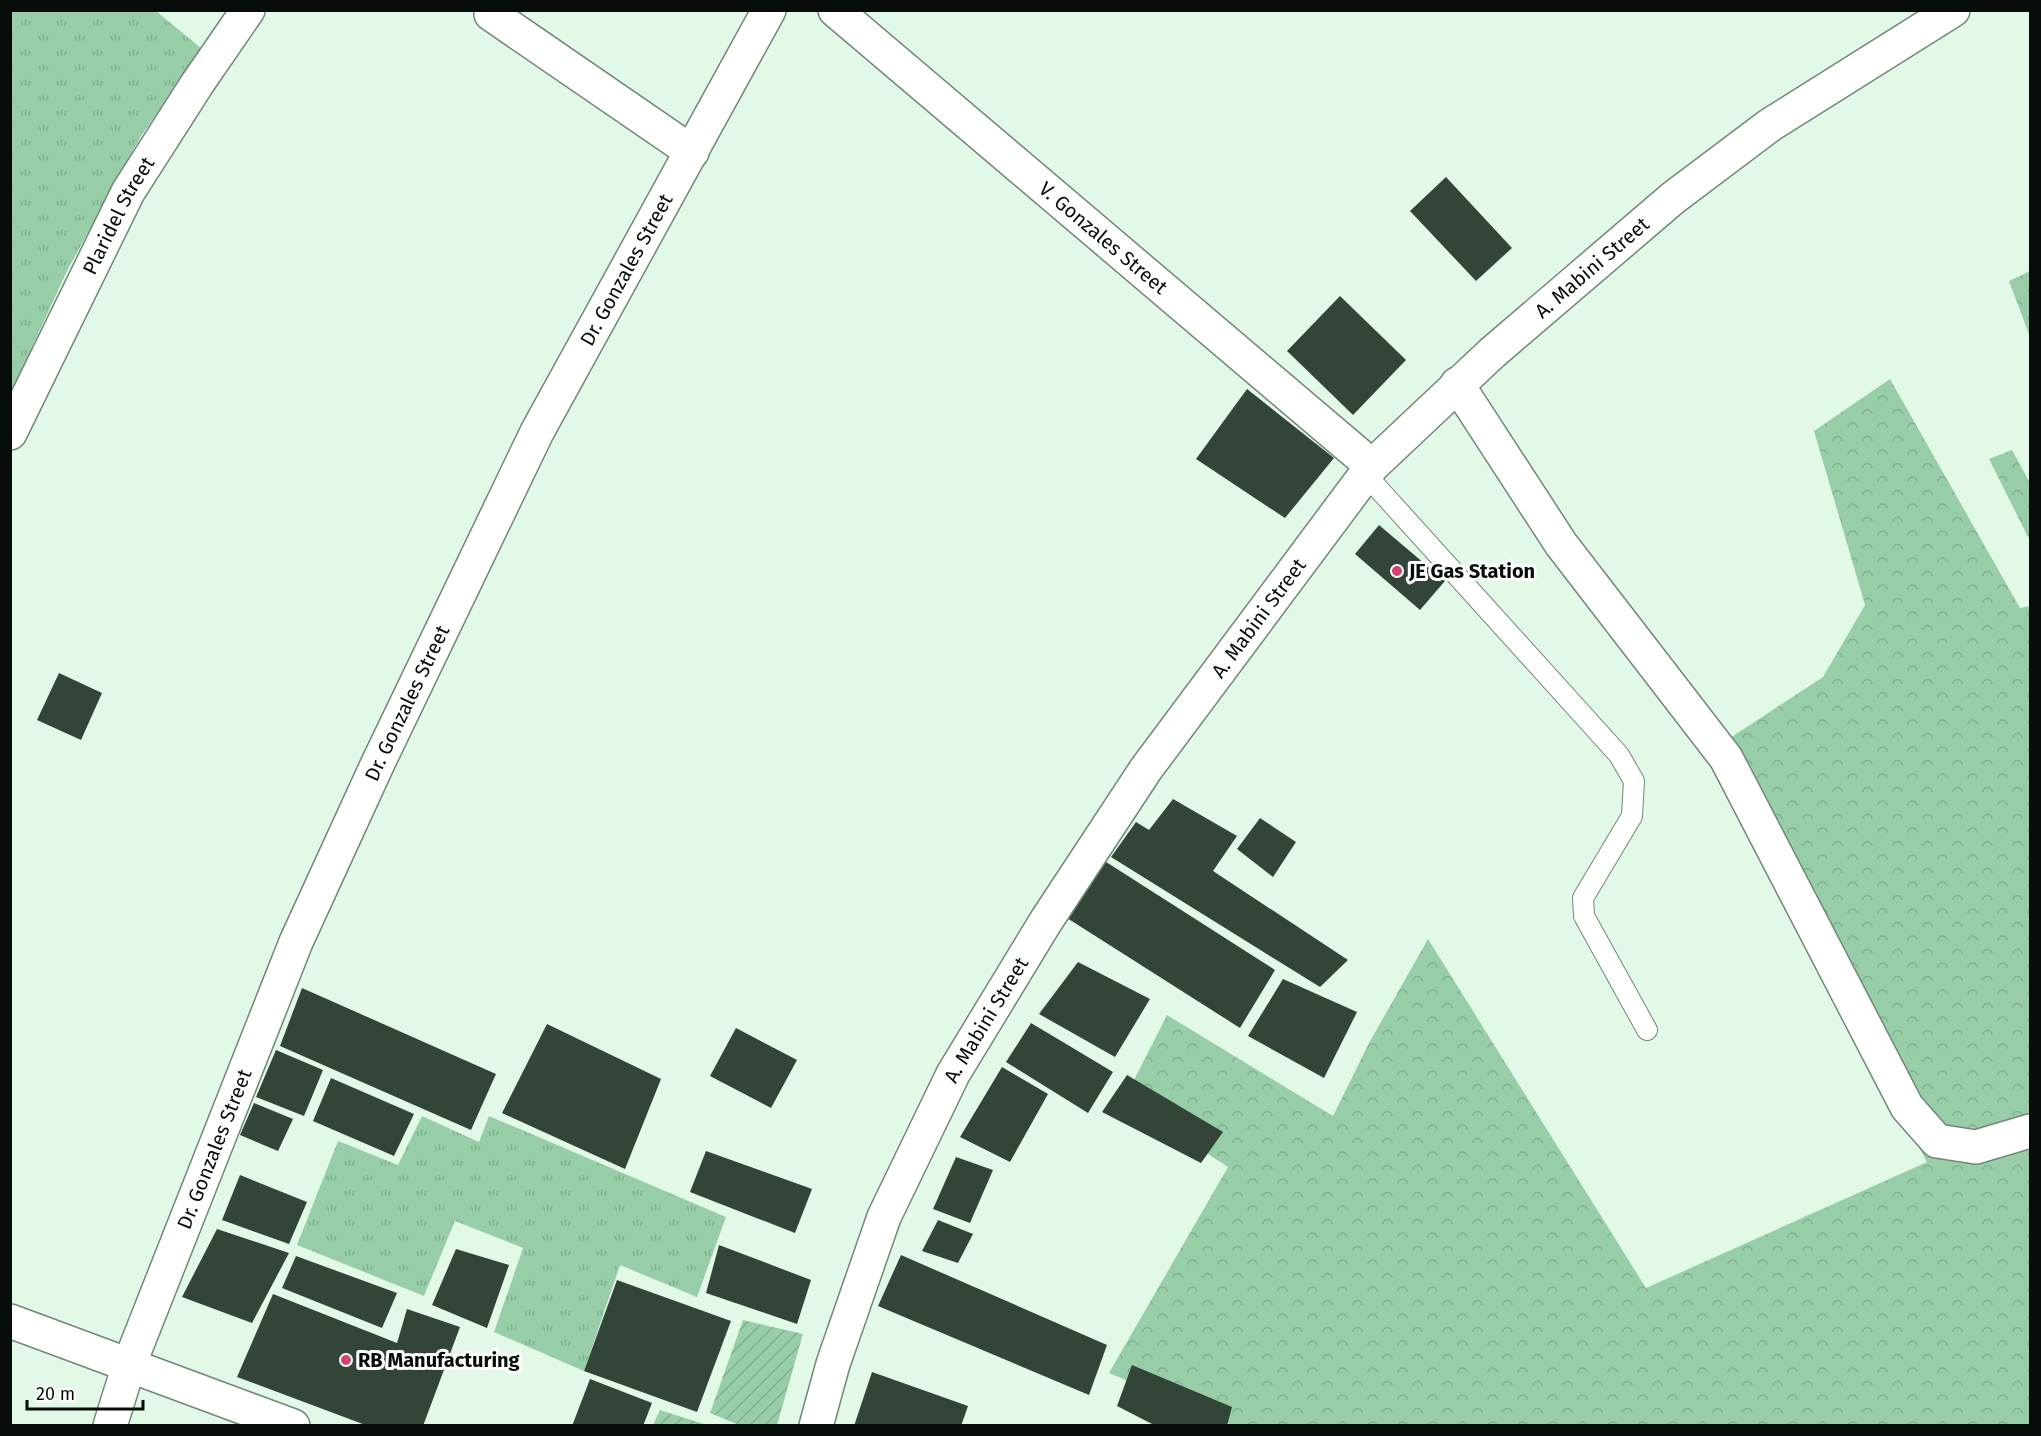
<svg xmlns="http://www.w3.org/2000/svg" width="2041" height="1436" viewBox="0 0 2041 1436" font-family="'Fira Sans',sans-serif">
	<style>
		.grass { fill: url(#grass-tufts) }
		.forest { fill: url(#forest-crowns) }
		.garden { fill: url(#garden-furrows) }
		.building { fill: #334538 }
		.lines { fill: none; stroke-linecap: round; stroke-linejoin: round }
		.service-casing { stroke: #728778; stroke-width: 22 }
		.minor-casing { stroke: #728778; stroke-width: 36 }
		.tertiary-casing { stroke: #728778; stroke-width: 36 }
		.primary-casing { stroke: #728778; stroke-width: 36 }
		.service { stroke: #fff; stroke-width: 20 }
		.minor { stroke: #fff; stroke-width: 33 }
		.tertiary { stroke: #fff; stroke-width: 33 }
		.primary { stroke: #fff; stroke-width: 33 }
		.poi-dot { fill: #d14472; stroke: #fff; stroke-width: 2 }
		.labels { text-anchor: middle; stroke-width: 6; stroke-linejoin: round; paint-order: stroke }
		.street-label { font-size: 20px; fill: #060d08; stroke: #fff }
		.poi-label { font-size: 20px; font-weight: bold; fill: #060d08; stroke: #fff; text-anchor: start }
	</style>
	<defs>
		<pattern id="grass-tufts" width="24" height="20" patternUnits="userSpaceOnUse" patternTransform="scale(1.5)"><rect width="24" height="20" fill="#97cea8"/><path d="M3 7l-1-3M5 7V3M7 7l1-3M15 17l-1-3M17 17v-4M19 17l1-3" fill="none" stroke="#81b08f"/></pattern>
		<pattern id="forest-crowns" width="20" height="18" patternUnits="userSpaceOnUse" patternTransform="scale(1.5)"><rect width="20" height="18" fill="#97cea8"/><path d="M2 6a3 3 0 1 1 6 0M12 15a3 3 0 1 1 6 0" fill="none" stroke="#81b08f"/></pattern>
		<pattern id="garden-furrows" width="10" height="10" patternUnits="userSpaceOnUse" patternTransform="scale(1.5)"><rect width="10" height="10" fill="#97cea8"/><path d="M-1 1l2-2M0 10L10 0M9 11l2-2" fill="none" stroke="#81b08f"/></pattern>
	</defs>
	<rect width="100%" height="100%" fill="#e2f9e8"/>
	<g class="grass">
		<path d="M10,11H156L202,49L141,136L67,271L13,388L10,386Z"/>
		<path d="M422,1116L479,1142L489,1116L726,1217L697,1297L620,1265L584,1371L494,1332L523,1248L455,1221L424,1296L297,1245L338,1141L398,1165Z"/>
	</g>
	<g class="forest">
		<path d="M2030,271V337L2009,281Z"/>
		<path d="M1890,379L2020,608L2030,606V1425H1232L1109,1373L1228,1167L1124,1100L1167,1015L1333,1116L1369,1043L1428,939L1646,1288L1927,1162L1704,755L1823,677L1865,605L1814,431Z"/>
		<path d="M2012,450L2030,483V541L1989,459Z"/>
	</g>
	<g class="garden">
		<path d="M743,1320L803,1334L777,1425H739L710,1413Z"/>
		<path d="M660,1410L707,1425H653Z"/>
	</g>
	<g class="building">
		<path d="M1446,177L1512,248L1476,281L1410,211Z"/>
		<path d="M1340,296L1406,360L1353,415L1287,351Z"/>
		<path d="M1247,389L1334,458L1285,518L1196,459Z"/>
		<path d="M1379,525L1445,581L1420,610L1355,554Z"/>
		<path d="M59,673L102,693L81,740L37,720Z"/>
		<path d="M1173,799L1237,836L1213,871L1348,960L1320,987L1111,857L1136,822L1149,830Z"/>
		<path d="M1260,818L1296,842L1273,877L1237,849Z"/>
		<path d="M1103,860L1275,970L1240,1028L1067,918Z"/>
		<path d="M1078,962L1150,999L1115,1057L1039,1014Z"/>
		<path d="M1283,979L1357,1012L1324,1078L1248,1036Z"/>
		<path d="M302,988L496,1074L471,1130L280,1046Z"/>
		<path d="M1031,1023L1113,1072L1088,1113L1006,1062Z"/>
		<path d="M547,1024L661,1079L625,1169L502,1113Z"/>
		<path d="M736,1028L797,1060L771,1108L710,1076Z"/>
		<path d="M276,1050L323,1070L304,1116L256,1097Z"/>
		<path d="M1002,1067L1048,1094L1010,1162L960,1137Z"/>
		<path d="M1127,1075L1223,1132L1201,1163L1102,1112Z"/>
		<path d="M331,1078L414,1114L394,1156L313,1121Z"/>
		<path d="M254,1103L293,1119L278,1151L240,1135Z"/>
		<path d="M706,1151L812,1189L795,1233L690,1192Z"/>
		<path d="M956,1157L993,1170L970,1223L933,1209Z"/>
		<path d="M240,1175L307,1202L289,1244L222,1220Z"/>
		<path d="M938,1220L973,1234L958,1263L922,1251Z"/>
		<path d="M217,1229L289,1253L252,1323L182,1297Z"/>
		<path d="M719,1245L811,1280L797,1324L706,1293Z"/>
		<path d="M456,1249L509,1265L487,1328L432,1305Z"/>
		<path d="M901,1255L1107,1345L1089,1395L878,1306Z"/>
		<path d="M296,1256L397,1293L382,1328L282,1288Z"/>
		<path d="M617,1280L731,1321L697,1412L584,1371Z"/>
		<path d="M273,1294L397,1343L407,1309L460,1327L423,1426H368L237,1377Z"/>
		<path d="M1132,1365L1232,1407L1227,1426H1156L1117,1406Z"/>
		<path d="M872,1372L968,1406L961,1426H854Z"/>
		<path d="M590,1379L652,1403L643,1426H572Z"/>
	</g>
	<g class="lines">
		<g class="service-casing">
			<path id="service" d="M1366,475L1619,755L1634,781L1632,816L1583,898L1584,916L1647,1030"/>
		</g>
		<g class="minor-casing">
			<g id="minor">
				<path d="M491,14L692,152"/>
				<path d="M1457,384L1561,544L1726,758L1907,1107L1937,1141L1976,1147L2030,1131"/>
				<path id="s1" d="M10,433L128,192L197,84L248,10"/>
				<path d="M10,1321L293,1426"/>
				<path id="s2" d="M110,1426L129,1365L296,942L378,763L537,432L769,10"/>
			</g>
		</g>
		<g class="tertiary-casing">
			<g id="tertiary">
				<path id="s3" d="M835,10L1372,466"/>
			</g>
		</g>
		<g class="primary-casing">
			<g id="primary">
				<path id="s4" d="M816,1426L833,1364L884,1217L953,1074L1046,921L1146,769L1372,466L1492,353L1673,198L1770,125L1953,10"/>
			</g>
		</g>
		<use href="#service" class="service"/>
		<use href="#minor" class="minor"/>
		<use href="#tertiary" class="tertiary"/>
		<use href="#primary" class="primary"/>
	</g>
	<g class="poi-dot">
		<circle cx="1397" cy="571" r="6"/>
		<circle cx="346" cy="1360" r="6"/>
	</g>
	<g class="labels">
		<g class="street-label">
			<text dy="7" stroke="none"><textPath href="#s1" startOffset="243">Plaridel Street</textPath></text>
			<text dy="7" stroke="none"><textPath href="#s3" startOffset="352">V. Gonzales Street</textPath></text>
			<text dy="7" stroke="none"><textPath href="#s4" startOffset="1414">A. Mabini Street</textPath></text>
			<text dy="7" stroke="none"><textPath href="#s2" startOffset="1268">Dr. Gonzales Street</textPath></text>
			<text dy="7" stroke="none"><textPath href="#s4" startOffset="928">A. Mabini Street</textPath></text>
			<text dy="7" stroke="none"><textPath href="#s2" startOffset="782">Dr. Gonzales Street</textPath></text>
			<text dy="7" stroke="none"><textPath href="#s4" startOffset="442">A. Mabini Street</textPath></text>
			<text dy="7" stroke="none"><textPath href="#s2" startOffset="296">Dr. Gonzales Street</textPath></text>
		</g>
		<g class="poi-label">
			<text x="1409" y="578">JE Gas Station</text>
			<text x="358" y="1367">RB Manufacturing</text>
		</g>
	</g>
	<rect width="2041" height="1436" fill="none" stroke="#060d08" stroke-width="24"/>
	<path d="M27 1400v9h116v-9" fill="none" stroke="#060d08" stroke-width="3"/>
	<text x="36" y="1400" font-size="18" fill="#060d08" stroke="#ffffff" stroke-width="4.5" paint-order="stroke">20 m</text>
</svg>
